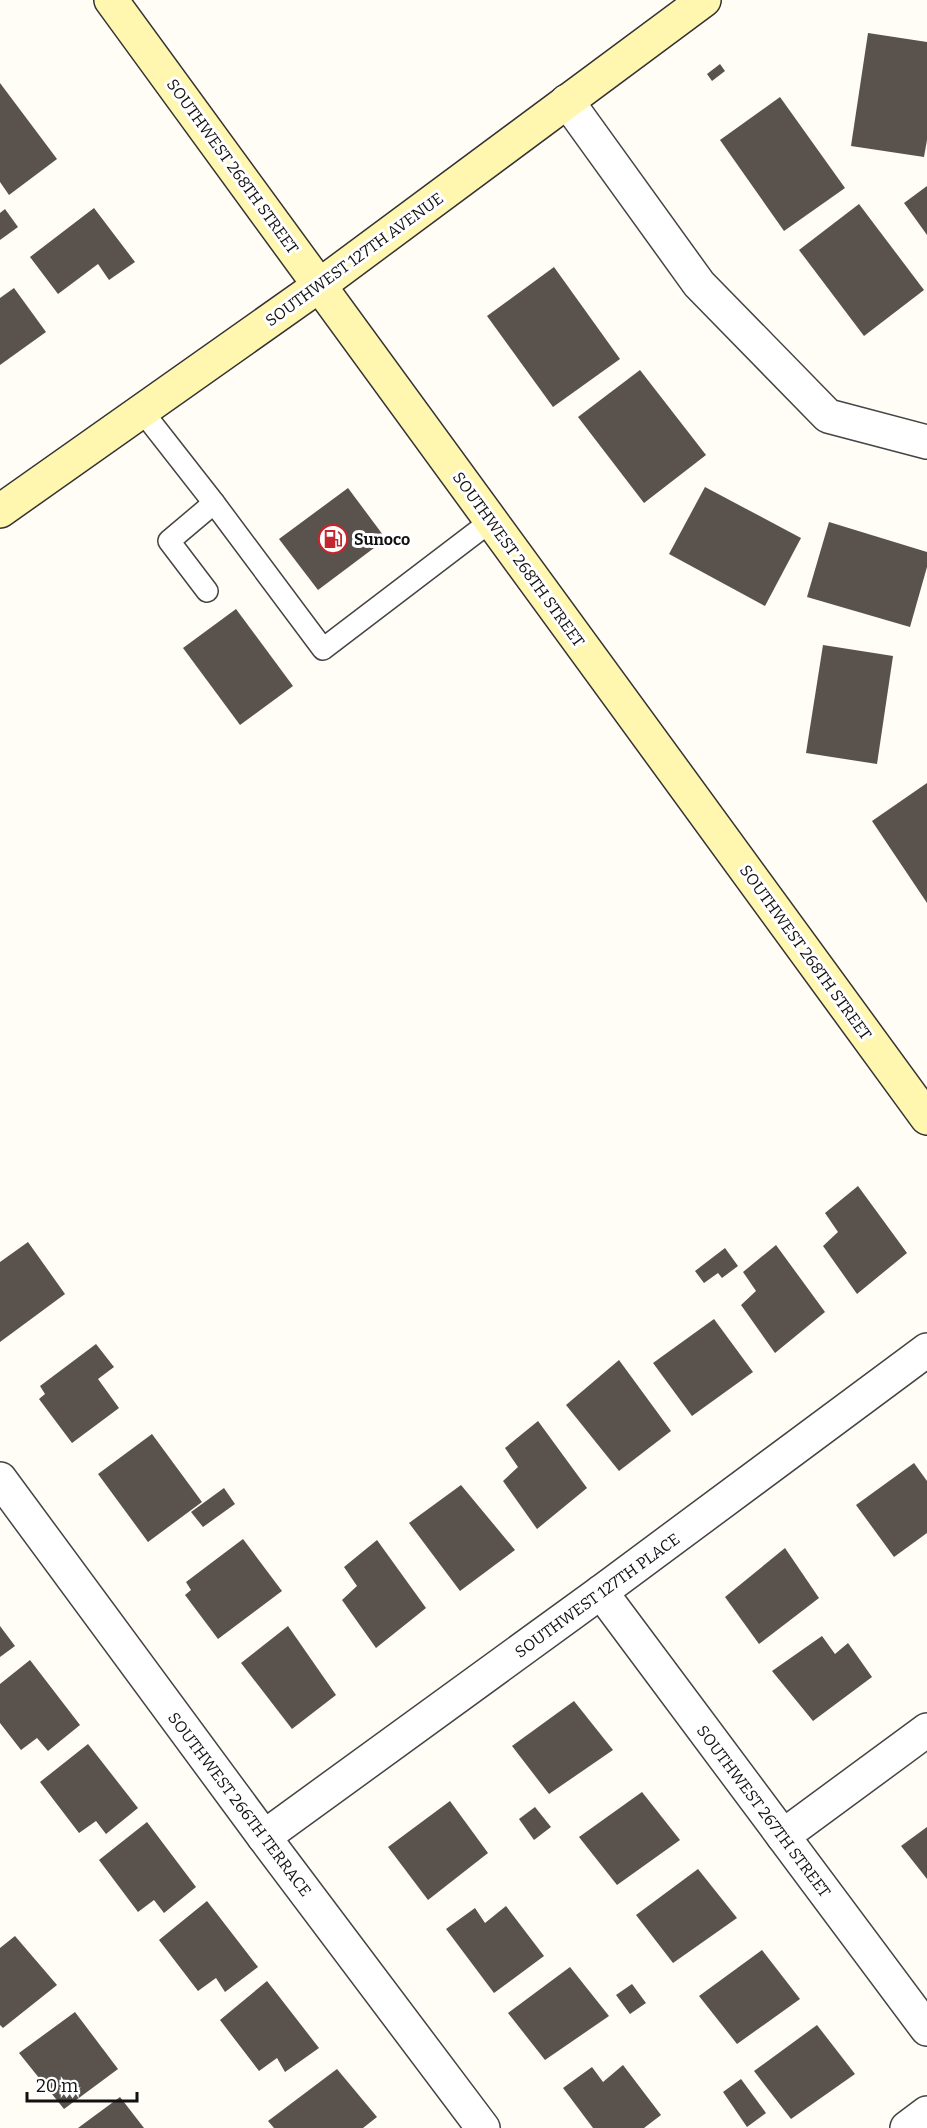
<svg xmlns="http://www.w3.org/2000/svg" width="927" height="2128" viewBox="0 0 927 2128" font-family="Bitter,serif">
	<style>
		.building { fill: #5a524d }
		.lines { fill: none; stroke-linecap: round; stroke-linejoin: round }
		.lane-casing { stroke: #444; stroke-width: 24 }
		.street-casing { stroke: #444; stroke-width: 36 }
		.secondary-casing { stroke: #333; stroke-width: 36 }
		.lane { stroke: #fff; stroke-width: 21 }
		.street { stroke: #fff; stroke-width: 33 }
		.secondary { stroke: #fff6b0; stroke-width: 33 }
		.labels { text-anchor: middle; stroke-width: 6; stroke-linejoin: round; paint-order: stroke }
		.street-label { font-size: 16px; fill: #111; stroke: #fff }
		.poi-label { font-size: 16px; font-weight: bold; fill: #111; stroke: #fff; text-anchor: start }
	</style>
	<rect width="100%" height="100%" fill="#fffdf5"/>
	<g class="building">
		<path d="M868,33L927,42V140L924,157L851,146Z"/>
		<path d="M720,64L725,71L712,81L707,74Z"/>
		<path d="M0,83L57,159L9,195L0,182Z"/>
		<path d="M780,97L845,188L784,231L720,140Z"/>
		<path d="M927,186V235L904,203Z"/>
		<path d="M859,204L924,290L864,336L799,250Z"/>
		<path d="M94,208L135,262L109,280L98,264L58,294L30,257Z"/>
		<path d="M5,209L18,227L0,240V213Z"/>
		<path d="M554,267L620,359L553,407L487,316Z"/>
		<path d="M14,288L46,332L0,365V298Z"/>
		<path d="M640,370L706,455L644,503L578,417Z"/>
		<path d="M705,487L801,538L765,606L669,554Z"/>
		<path d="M348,488L386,539L318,590L279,539Z"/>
		<path d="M829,522L927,552V567L910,627L807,597Z"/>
		<path d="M236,609L293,686L240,725L183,648Z"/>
		<path d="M823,645L893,656L877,764L806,753Z"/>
		<path d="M927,783V903L872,821Z"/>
		<path d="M858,1186L907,1253L857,1294L823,1246L838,1232L825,1213Z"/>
		<path d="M28,1242L65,1294L0,1342V1262Z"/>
		<path d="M776,1245L825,1312L775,1353L741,1305L756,1291L743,1272Z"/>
		<path d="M725,1248L738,1266L722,1278L718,1273L704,1283L695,1271Z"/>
		<path d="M714,1319L753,1372L692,1416L653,1363Z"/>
		<path d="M96,1344L114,1367L98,1379L119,1408L72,1443L39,1399L45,1394L40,1386Z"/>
		<path d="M619,1360L671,1431L619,1471L566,1405Z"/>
		<path d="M538,1421L587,1488L537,1529L503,1481L518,1467L505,1448Z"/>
		<path d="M152,1434L202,1502L148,1542L98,1474Z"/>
		<path d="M914,1463L927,1481V1533L894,1557L856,1505Z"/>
		<path d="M461,1485L515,1550L460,1591L409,1523Z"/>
		<path d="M224,1488L235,1504L203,1527L191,1512Z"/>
		<path d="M243,1539L282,1591L218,1639L185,1595L191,1590L186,1582Z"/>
		<path d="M377,1540L426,1608L376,1648L342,1600L357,1586L344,1567Z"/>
		<path d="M785,1548L819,1598L759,1644L725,1597Z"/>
		<path d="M0,1626L15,1646L0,1657Z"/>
		<path d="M288,1626L336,1695L292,1729L241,1663Z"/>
		<path d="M822,1636L835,1654L848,1643L872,1677L813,1721L772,1671Z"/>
		<path d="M30,1660L80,1725L48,1751L37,1738L21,1750L0,1723V1684Z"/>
		<path d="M574,1701L613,1750L549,1794L512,1746Z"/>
		<path d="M88,1744L138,1808L106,1834L96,1821L79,1833L40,1782Z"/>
		<path d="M642,1792L680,1840L617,1885L579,1837Z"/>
		<path d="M450,1801L488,1853L428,1900L388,1847Z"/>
		<path d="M535,1807L551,1827L534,1840L519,1819Z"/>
		<path d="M147,1822L196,1887L164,1913L154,1900L138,1912L99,1860Z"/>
		<path d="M927,1827V1879L901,1846Z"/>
		<path d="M698,1869L737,1918L673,1963L636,1915Z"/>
		<path d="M207,1901L258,1967L225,1992L216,1978L198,1991L159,1940Z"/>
		<path d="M506,1906L544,1956L494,1993L446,1929L475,1908L485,1923Z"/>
		<path d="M15,1936L57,1985L3,2028L0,2025V1948Z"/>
		<path d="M762,1950L800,1999L737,2044L699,1996Z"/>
		<path d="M570,1967L609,2016L545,2060L508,2013Z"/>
		<path d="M267,1981L319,2048L285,2072L277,2058L259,2071L220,2020Z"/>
		<path d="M632,1984L646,2003L630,2014L616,1995Z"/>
		<path d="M75,2012L118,2069L64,2109L19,2053Z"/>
		<path d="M817,2025L855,2074L791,2119L754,2071Z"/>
		<path d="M623,2065L661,2115L644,2128H593L563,2088L592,2067L603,2082Z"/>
		<path d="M337,2069L377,2117L363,2128H274L268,2121Z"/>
		<path d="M741,2079L766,2113L747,2127L723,2092Z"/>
		<path d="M120,2097L144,2128H78Z"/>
	</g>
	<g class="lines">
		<g class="lane-casing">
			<g id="lane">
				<path d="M142,411L214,503L323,649L491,521"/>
				<path d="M207,591L169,541L214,503"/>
			</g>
		</g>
		<g class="street-casing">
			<g id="street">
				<path d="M567,101L699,284L828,416L927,442"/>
				<path d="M0,1479L264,1837L483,2128"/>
				<path d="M601,1592L927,2029"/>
				<path d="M783,1836L927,1730"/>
				<path d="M264,1837L601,1592L927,1350"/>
				<path d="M907,2128L927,2113"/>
			</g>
		</g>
		<g class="secondary-casing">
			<g id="secondary">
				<path d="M111,0L927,1118"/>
				<path d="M0,511L320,285L704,0"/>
			</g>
		</g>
		<use href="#lane" class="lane"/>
		<use href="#street" class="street"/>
		<use href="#secondary" class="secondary"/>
	</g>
	<defs>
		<g id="fuel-ring" transform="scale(1.5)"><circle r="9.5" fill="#fff" stroke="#c4262e" stroke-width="1.5"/><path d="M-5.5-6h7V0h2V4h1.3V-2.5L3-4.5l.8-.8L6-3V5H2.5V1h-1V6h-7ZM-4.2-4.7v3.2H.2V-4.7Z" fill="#c4262e"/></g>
	</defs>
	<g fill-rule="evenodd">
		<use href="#fuel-ring" x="333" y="539"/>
	</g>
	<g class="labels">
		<g class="street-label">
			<text transform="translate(233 166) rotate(54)" y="6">SOUTHWEST 268TH STREET</text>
			<text transform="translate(354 259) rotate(-36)" y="6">SOUTHWEST 127TH AVENUE</text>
			<text transform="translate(519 559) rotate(54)" y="6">SOUTHWEST 268TH STREET</text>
			<text transform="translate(806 952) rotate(54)" y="6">SOUTHWEST 268TH STREET</text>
			<text transform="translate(597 1595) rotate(-36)" y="6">SOUTHWEST 127TH PLACE</text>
			<text transform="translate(240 1804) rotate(53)" y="6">SOUTHWEST 266TH TERRACE</text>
			<text transform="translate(764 1811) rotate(53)" y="6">SOUTHWEST 267TH STREET</text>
		</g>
		<g class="poi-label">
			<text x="354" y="545">Sunoco</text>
		</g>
	</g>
	<path d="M27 2092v9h110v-9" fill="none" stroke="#111111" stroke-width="3"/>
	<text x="36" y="2092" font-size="18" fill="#111111" stroke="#ffffff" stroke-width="4.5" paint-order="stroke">20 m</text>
</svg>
